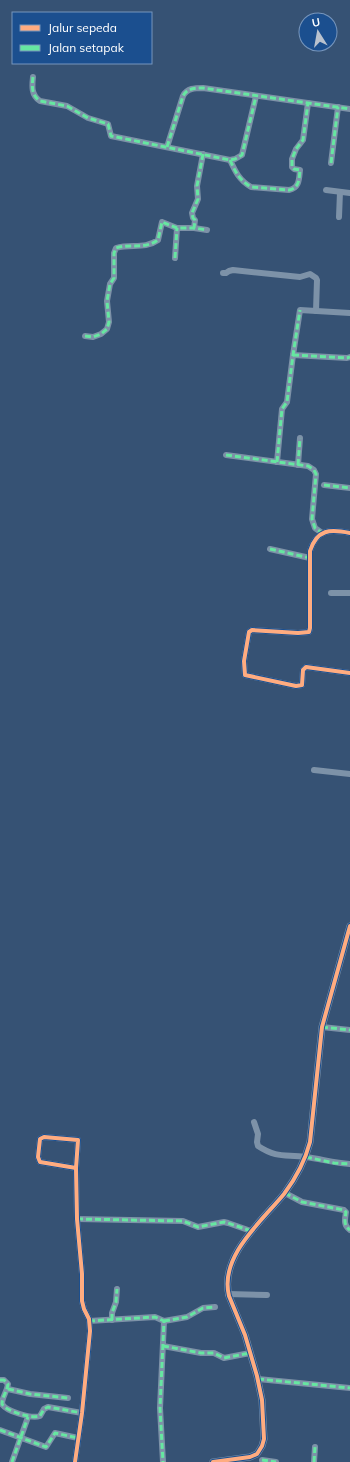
<svg xmlns="http://www.w3.org/2000/svg" width="350" height="1462" viewBox="0 0 350 1462" font-family="Mulish,sans-serif">
	<style>
		.lines { fill: none; stroke-linecap: round; stroke-linejoin: round }
		.minor { stroke: #7d92a8; stroke-width: 6 }
		.tertiary { stroke: #7d92a8; stroke-width: 7 }
		.quiet { stroke: #66e7a1; stroke-width: 3; stroke-dasharray: 6 3; stroke-linecap: butt }
		.cycleway-casing { stroke: #1b4f8f; stroke-width: 6 }
		.cycleway { stroke: #ffac80; stroke-width: 4 }
	</style>
	<rect width="100%" height="100%" fill="#365274"/>
	<g class="lines">
		<g class="minor">
			<path d="M33,77C32,86 31,95 40,101L67,106L88,118L108,124L111,136L230,160L235,159L242,155L256,96"/>
			<path d="M167,147L183,96C187,88 195,88 203,88L350,109"/>
			<path d="M203,154L197,186L198,199L192,213L193,218L195,220L194,228L207,230"/>
			<path d="M230,160C235,171 239,180 251,187L289,190C300,188 299,178 300,170L294,169L292,167V159L296,149L303,140L308,103"/>
			<path d="M331,163L338,107"/>
			<path d="M326,190L350,193"/>
			<path d="M339,217L340,192"/>
			<path d="M175,258L177,228"/>
			<path d="M223,273H226L229,271L233,270L300,277L310,274L316,278L317,280L316,311"/>
			<path d="M85,336L93,337L101,334L107,329L109,322L107,301L110,284L114,278V253L116,248C131,243 144,250 158,240L162,222L177,228H194"/>
			<path d="M293,355L347,358L350,357"/>
			<path d="M226,455L308,466L314,470L316,474L312,519L315,528L322,533"/>
			<path d="M277,462L282,409L287,402L293,355L300,310L350,313"/>
			<path d="M298,465L300,438"/>
			<path d="M324,485L350,488"/>
			<path d="M350,533C330,529 317,529 310,551V628L309,632L298,633L252,630L249,632L244,661L245,675L296,686L302,685L303,670L306,667L350,673"/>
			<path d="M270,549L310,558"/>
			<path d="M331,593H350"/>
			<path d="M314,770L350,774"/>
			<path d="M322,1027L350,1030"/>
			<path d="M254,1122L258,1134L257,1142L258,1146C278,1159 285,1154 306,1157C321,1159 335,1163 350,1164"/>
			<path d="M285,1193L302,1202L344,1210L346,1212C345,1219 343,1225 350,1230"/>
			<path d="M77,1219L183,1221L198,1227L224,1222L228,1223L251,1231"/>
			<path d="M228,1294L267,1295"/>
			<path d="M112,1320V1313L116,1302L117,1289"/>
			<path d="M89,1321L155,1317L164,1321L160,1408L163,1462"/>
			<path d="M164,1321L187,1317L203,1308L215,1307"/>
			<path d="M163,1346L201,1353H214L224,1358L250,1353"/>
			<path d="M258,1379L350,1388"/>
			<path d="M0,1380H4L8,1384C7,1392 2,1397 2,1404C6,1411 31,1419 40,1416L44,1409L48,1407L82,1413"/>
			<path d="M8,1389L30,1394L68,1398"/>
			<path d="M0,1430L46,1447L55,1433L78,1438"/>
			<path d="M262,1460L276,1462"/>
			<path d="M12,1462L28,1417"/>
			<path d="M75,1462L82,1413L90,1331L89,1319L84,1309L82,1301V1274L77,1219L76,1168L40,1162L38,1157L40,1139L44,1137L78,1140L76,1168"/>
			<path d="M314,1462L315,1447"/>
		</g>
		<path class="tertiary" d="M213,1462L250,1457L257,1454L262,1446L264,1439L262,1400L257,1376L245,1335L229,1296C219,1256 262,1221 284,1194C296,1178 305,1161 310,1142L322,1027L350,926"/>
		<g class="quiet">
			<path d="M33,77C32,86 31,95 40,101L67,106L88,118L108,124L111,136L230,160L235,159L242,155L256,96"/>
			<path d="M167,147L183,96C187,88 195,88 203,88L350,109"/>
			<path d="M203,154L197,186L198,199L192,213L193,218L195,220L194,228L207,230"/>
			<path d="M230,160C235,171 239,180 251,187L289,190C300,188 299,178 300,170L294,169L292,167V159L296,149L303,140L308,103"/>
			<path d="M331,163L338,107"/>
			<path d="M175,258L177,228"/>
			<path d="M85,336L93,337L101,334L107,329L109,322L107,301L110,284L114,278V253L116,248C131,243 144,250 158,240L162,222L177,228H194"/>
			<path d="M293,355L347,358L350,357"/>
			<path d="M226,455L308,466L314,470L316,474L312,519L315,528L322,533"/>
			<path d="M277,462L282,409L287,402L293,355L300,310"/>
			<path d="M298,465L300,438"/>
			<path d="M324,485L350,488"/>
			<path d="M270,549L310,558"/>
			<path d="M322,1027L350,1030"/>
			<path d="M306,1157L334,1163L350,1164"/>
			<path d="M285,1193L302,1202L344,1210L346,1212C345,1219 343,1225 350,1230"/>
			<path d="M77,1219L183,1221L198,1227L224,1222L228,1223L251,1231"/>
			<path d="M112,1320V1313L116,1302L117,1289"/>
			<path d="M89,1321L155,1317L164,1321L160,1408L163,1462"/>
			<path d="M164,1321L187,1317L203,1308L215,1307"/>
			<path d="M163,1346L201,1353H214L224,1358L250,1353"/>
			<path d="M258,1379L350,1388"/>
			<path d="M0,1380H4L8,1384C7,1392 2,1397 2,1404C6,1411 31,1419 40,1416L44,1409L48,1407L82,1413"/>
			<path d="M8,1389L30,1394L68,1398"/>
			<path d="M0,1430L46,1447L55,1433L78,1438"/>
			<path d="M262,1460L276,1462"/>
			<path d="M12,1462L28,1417"/>
			<path d="M314,1462L315,1447"/>
		</g>
		<g class="cycleway-casing">
			<g id="cycleway">
				<path d="M350,533C330,529 317,529 310,551V628L309,632L298,633L252,630L249,632L244,661L245,675L296,686L302,685L303,670L306,667L350,673"/>
				<path d="M75,1462L82,1413L90,1331L89,1319L84,1309L82,1301V1274L77,1219L76,1168L40,1162L38,1157L40,1139L44,1137L78,1140L76,1168"/>
				<path d="M213,1462L250,1457L257,1454L262,1446L264,1439L262,1400L257,1376L245,1335L229,1296C219,1256 262,1221 284,1194C296,1178 305,1161 310,1142L322,1027L350,926"/>
			</g>
		</g>
		<use href="#cycleway" class="cycleway"/>
	</g>
	<rect x="12" y="12" width="140" height="52" fill="#1b4f8f" stroke="#7695bc"/>
	<rect x="20" y="25" width="20" height="6" fill="#ffac80" stroke="#7695bc"/>
	<text x="48" y="32" font-size="12" fill="#ffffff">Jalur sepeda</text>
	<rect x="20" y="45" width="20" height="6" fill="#66e7a1" stroke="#7695bc"/>
	<text x="48" y="52" font-size="12" fill="#ffffff">Jalan setapak</text>
	<g transform="translate(318 32) rotate(349)"><circle r="19" fill="#1b4f8f" stroke="#7695bc"/>
	<path d="M0-3L7 15L0 10L-7 15Z" fill="#b9c2ce"/>
	<text y="-6" font-size="11" font-weight="bold" text-anchor="middle" fill="#ffffff">U</text>
	</g>
</svg>
